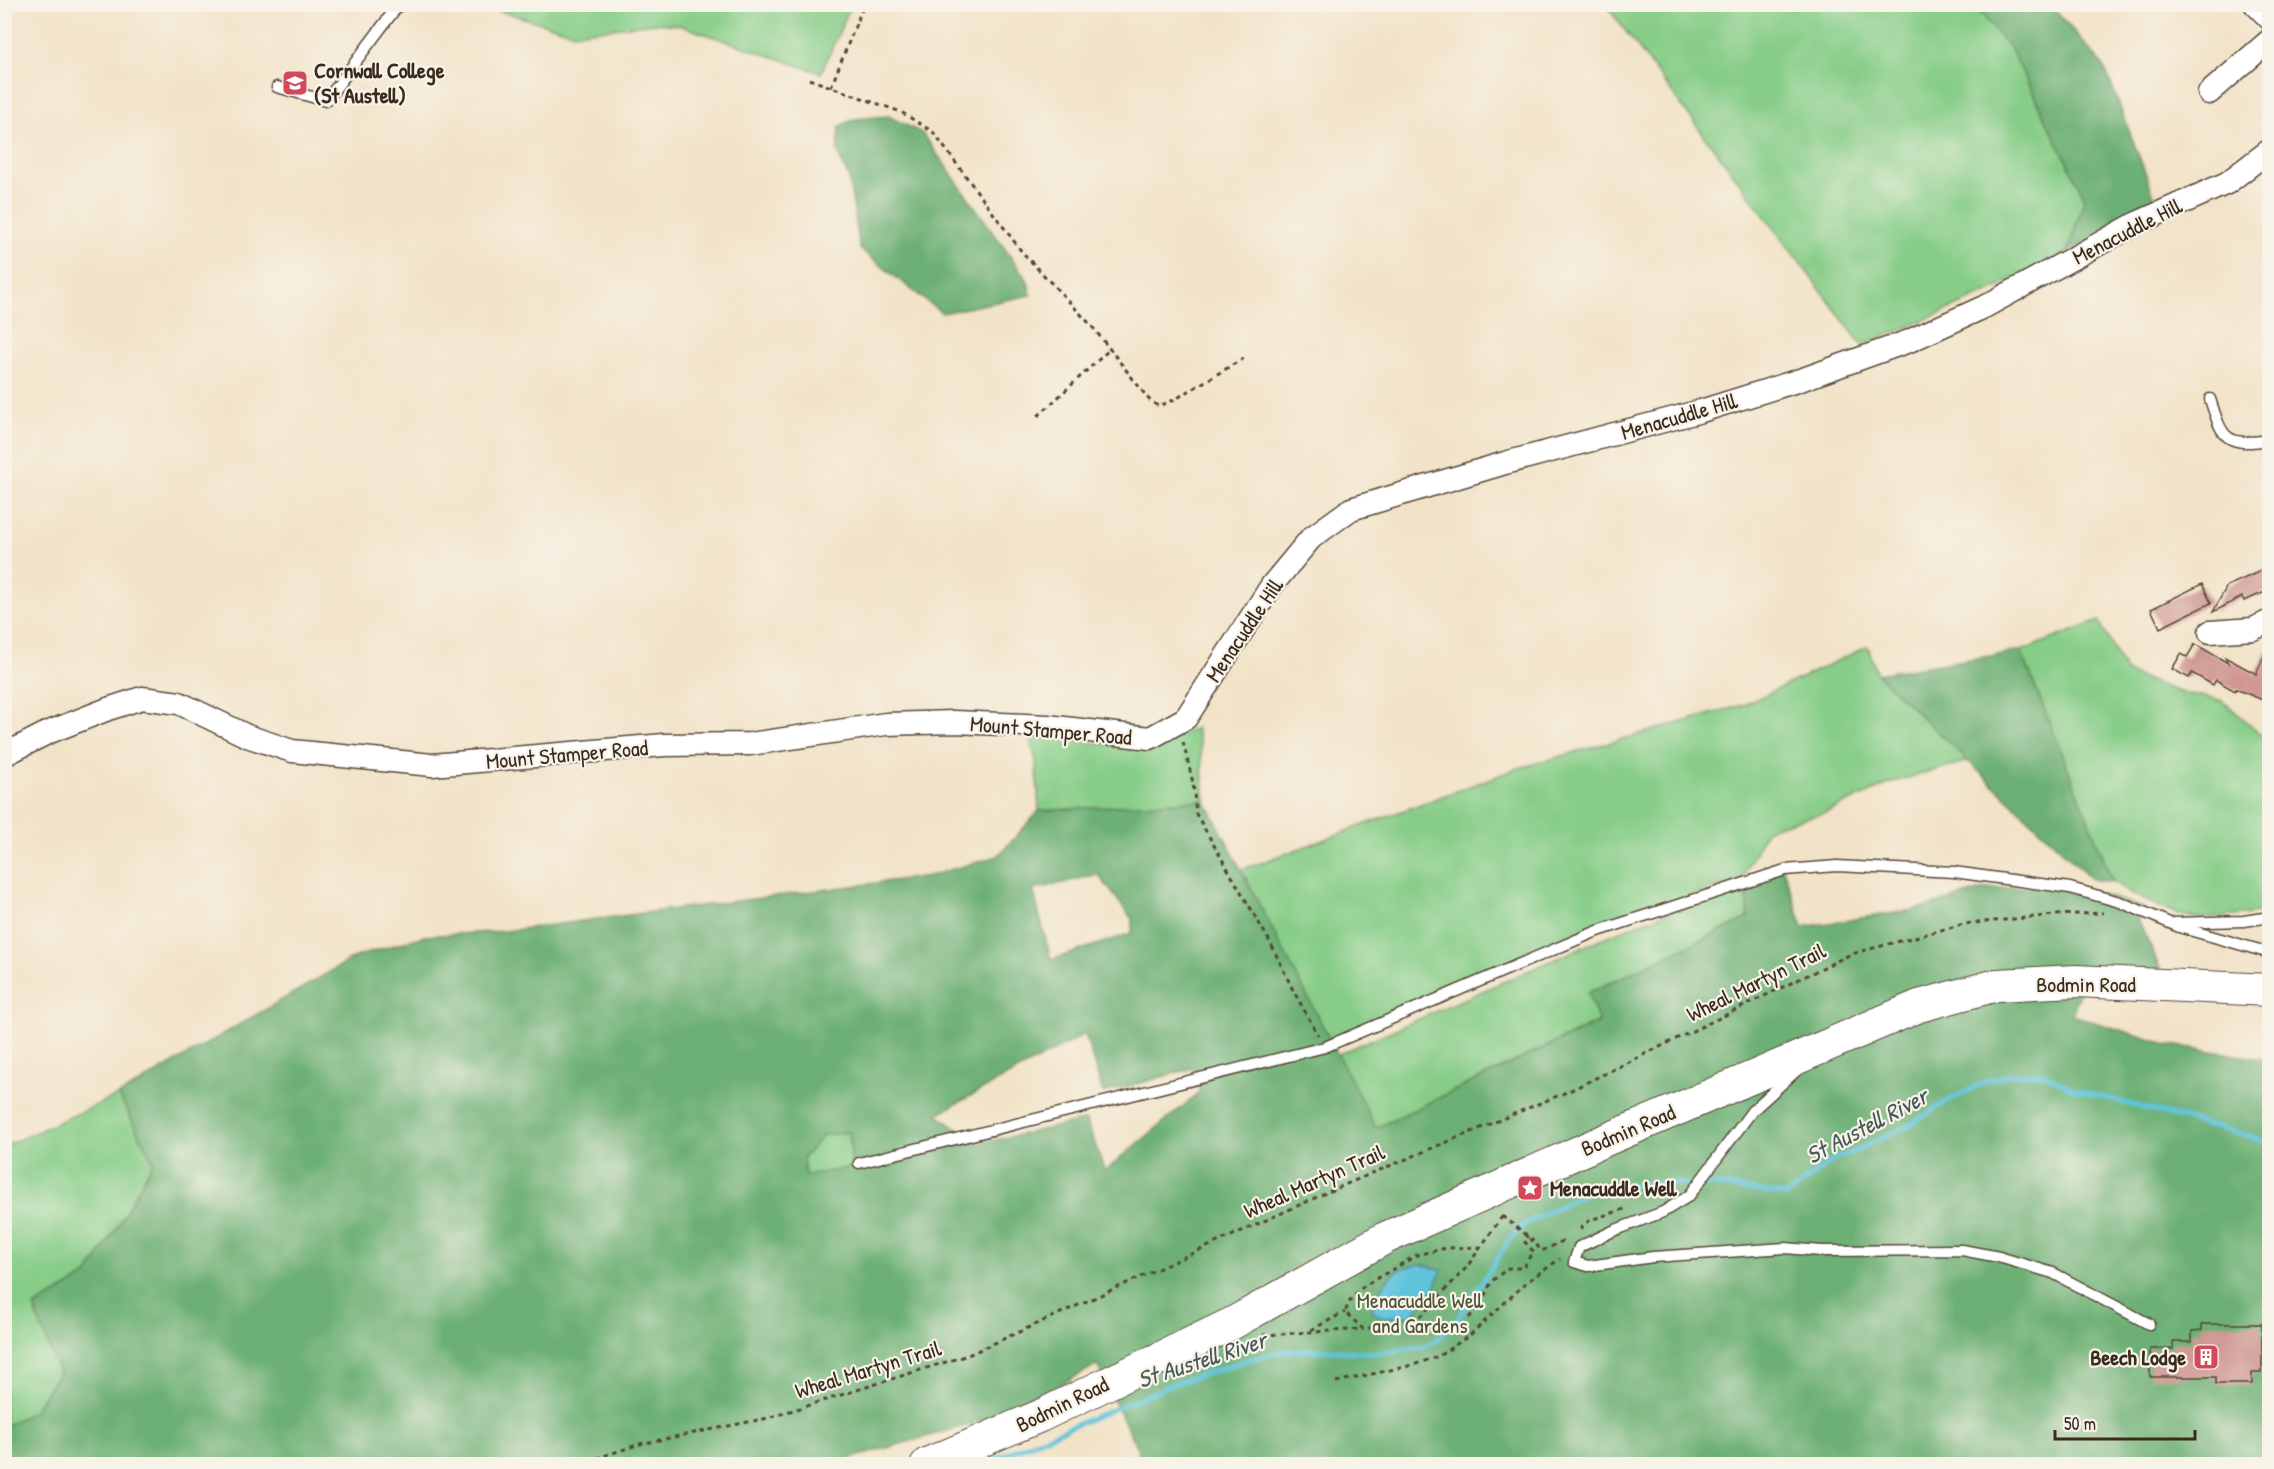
<svg xmlns="http://www.w3.org/2000/svg" width="2274" height="1469" viewBox="0 0 2274 1469" font-family="'Patrick Hand',sans-serif">
	<style>
		.green { fill: #87cd88; stroke: #617c53; stroke-width: 1.5 }
		.forest { fill: #6db074; stroke: #546d49; stroke-width: 1.5; fill-rule: evenodd }
		.water { fill: #5ec4db; stroke: #4c777c; stroke-width: 1.5 }
		.lines { fill: none; stroke-linecap: round; stroke-linejoin: round }
		.stream { stroke: #5ec4db; stroke-width: 5 }
		.building { fill: #cf9591 }
		.service-casing { stroke: #564638; stroke-width: 13 }
		.minor-casing { stroke: #564638; stroke-width: 25 }
		.secondary-casing { stroke: #564638; stroke-width: 34 }
		.path { stroke: #564638; stroke-width: 3; stroke-dasharray: 4.5 4.5; stroke-linecap: butt }
		.service { stroke: #fff; stroke-width: 10 }
		.minor { stroke: #fff; stroke-width: 22 }
		.secondary { stroke: #fff; stroke-width: 32 }
		.labels { text-anchor: middle; stroke-width: 4.5; stroke-linejoin: round; paint-order: stroke }
		.poi-label { font-size: 22px; font-weight: bold; fill: #3b2a1e; stroke: #f7f3e8; text-anchor: start }
		.street-label { font-size: 22px; fill: #3b2a1e; stroke: #f7f3e8 }
		.park-label { font-size: 22px; fill: #4e5338; stroke: #f7f3e8 }
		.water-label { font-size: 24px; font-style: italic; fill: #465857; stroke: #f7f3e8 }
	</style>
	<rect width="100%" height="100%" fill="#f7f3e8"/>
	<filter id="ink" filterUnits="userSpaceOnUse"><feTurbulence type="fractalNoise" baseFrequency=".0167" numOctaves="2"/><feDisplacementMap in="SourceGraphic" scale="12" xChannelSelector="R" yChannelSelector="G"/><feConvolveMatrix kernelMatrix="1 2 1 2 8 2 1 2 1" color-interpolation-filters="sRGB"/></filter>
	<filter id="wash" filterUnits="userSpaceOnUse"><feTurbulence type="fractalNoise" baseFrequency=".008" numOctaves="4" result="noise"/><feDisplacementMap in="SourceGraphic" scale="24" xChannelSelector="R" yChannelSelector="G"/><feGaussianBlur stdDeviation="1.35" result="paint"/><feColorMatrix in="noise" values="0 0 0 0 0 0 0 0 0 0 0 0 0 0 0 0 0 1.4 0 .05"/><feComposite in="paint" operator="in"/></filter>
	<g filter="url(#wash)">
		<rect width="100%" height="100%" fill="#f2e3c8"/>
		<g class="green">
			<path d="M479,5H851L821,73L679,25L655,23L575,33Z"/>
			<path d="M1606,5H1974L2012,51L2085,198L2067,253C2000,289 1932,318 1862,345Z"/>
			<path d="M2099,621L2126,672L2179,692L2223,701L2269,741V911C2252,914 2205,921 2190,917C2170,913 2129,894 2113,882L2021,651Z"/>
			<path d="M1868,646L1877,674L1969,761L1893,782L1827,812L1767,829L1741,880L1597,925L1329,1040L1241,870L1516,769L1746,704Z"/>
			<path d="M1196,728L1200,744L1205,800L1039,811L1036,761L1030,736L1151,749Z"/>
			<path d="M1746,881L1748,918L1588,993L1599,1021L1376,1128L1336,1055L1601,939Z"/>
			<path d="M119,1095L153,1162L121,1221L87,1275L34,1307L59,1373L34,1411L5,1426V1146Z"/>
			<path d="M850,1132L852,1168L805,1177L803,1158L823,1135Z"/>
		</g>
		<g class="forest">
			<path d="M1974,5H2051L2104,66L2157,203L2067,253L2085,198L2012,51Z"/>
			<path d="M888,116L922,133L1028,281L1031,295L942,313L860,249L849,179L837,151L840,126L855,119Z"/>
			<path d="M2021,651L2113,882L2092,879L1877,674Z"/>
			<path d="M1205,800L1376,1128L1599,1022L1588,993L1748,918L1746,881L1783,868L1803,927L1914,910L1986,889L2073,885L2144,908L2138,920L2169,988L2082,985L2072,1015L2165,1044L2269,1060V1464H1124L1140,1454L1097,1365L1059,1385L974,1423L831,1464H5V1426L34,1411L59,1373L34,1307L87,1275L121,1221L153,1162L119,1095L355,957L424,936L506,931L929,876L998,856L1039,811ZM1098,874L1132,919V933L1051,960L1033,890ZM1085,1034L1103,1093L1194,1068L1200,1092L1105,1171L1086,1120L977,1144L937,1114ZM849,1132L852,1167L805,1176L803,1158L823,1135Z"/>
		</g>
		<path class="water" d="M1420,1264L1442,1270L1435,1287L1411,1316L1382,1317L1372,1312C1375,1297 1386,1275 1401,1269C1407,1267 1414,1266 1420,1264Z"/>
		<g class="lines">
			<path class="stream" d="M982,1464L1176,1383L1251,1359L1286,1351L1320,1350L1378,1353L1421,1347L1433,1342L1454,1325L1508,1242L1524,1224L1594,1189L1653,1183L1708,1184L1785,1195L1794,1190L1835,1158L1853,1152L1911,1124L1944,1103L1991,1079L2015,1074H2044L2073,1089L2248,1136L2270,1144"/>
		</g>
		<g id="blocks">
			<g class="building">
				<path d="M2270,567V590L2244,601L2242,597L2213,612L2227,586Z"/>
				<path d="M2202,584L2211,603L2160,628L2151,609Z"/>
				<path d="M2270,643V703L2236,689L2235,691L2216,680L2213,685L2192,673L2189,678L2172,669L2181,654L2187,657L2195,644L2228,663L2225,657L2256,674Z"/>
				<path d="M2202,1324H2262V1373H2252V1384H2216V1377H2150V1349H2173V1342H2192V1331L2202,1330Z"/>
			</g>
		</g>
	</g>
	<g filter="url(#ink)">
		<use href="#blocks" fill-opacity="0" stroke="#564638" stroke-width="1.5"/>
		<g class="lines">
			<g class="service-casing">
				<g id="service">
					<path d="M277,87L326,101L399,4"/>
					<path d="M2210,399C2223,440 2225,446 2270,440"/>
					<path d="M2174,923L2244,921L2270,917"/>
					<path d="M1796,1071L1752,1111L1689,1196L1663,1212L1613,1231L1579,1247L1574,1262L1588,1266L1653,1257L1785,1248L1821,1251L1962,1250L1999,1257L2053,1273L2149,1324"/>
					<path d="M859,1163L1325,1047L1595,932L1785,870L1837,866L1954,872L2070,888L2120,902L2179,927L2270,953"/>
				</g>
			</g>
			<g class="minor-casing">
				<g id="minor">
					<path d="M2255,4L2270,19"/>
					<path d="M2209,93L2270,40"/>
					<path d="M2210,632L2253,629L2270,621"/>
					<path d="M4,755L47,733L108,709L142,698L179,703L247,736L292,751L432,765L664,745L750,744L886,724L954,722L1047,726L1150,738L1186,718L1272,585L1311,538L1351,509L1505,463L1701,411L1803,379L1909,341L1984,307L2137,223L2227,183L2270,150"/>
				</g>
			</g>
			<g class="secondary-casing">
				<path id="secondary" d="M927,1464L1040,1416L1233,1323L1385,1238L1601,1142L1919,1006L1997,985L2076,981L2270,990"/>
			</g>
			<g class="path">
				<path d="M809,79L901,112L933,132L1022,252L1091,325L1151,402L1159,406L1174,400L1244,358"/>
				<path d="M831,87L864,4"/>
				<path d="M1038,416L1110,349"/>
				<path d="M1183,742L1193,783L1196,814L1270,942L1293,990L1318,1035"/>
				<path d="M1502,1216L1528,1236L1542,1251L1565,1240"/>
				<path d="M1580,1229L1590,1220L1628,1208"/>
				<path d="M1481,1247L1446,1248L1417,1255L1364,1286L1351,1299L1345,1312L1363,1329L1415,1322L1466,1268L1504,1214"/>
				<path d="M1469,1318L1482,1302L1491,1282L1508,1268H1523L1533,1251L1524,1241L1528,1236"/>
				<path d="M1311,1330L1345,1312"/>
				<path d="M1263,1335L1363,1329"/>
				<path d="M1336,1382L1413,1365L1439,1356L1470,1335L1528,1281L1560,1259"/>
				<path d="M579,1464L640,1444L768,1418L968,1355L1337,1188L1569,1091L1851,954L1964,924L2055,915L2103,913"/>
			</g>
			<use href="#service" class="service"/>
			<use href="#minor" class="minor"/>
			<use href="#secondary" class="secondary"/>
		</g>
	</g>
	<defs>
		<g id="university-square" transform="scale(1.35)"><rect x="-9" y="-9" width="18" height="18" rx="4" fill="#d1495b" stroke="#f7f3e8"/><path d="M0-5L7-2L0 1L-7-2ZM-4 1L0 2.5L4 1V4Q0 6-4 4Z" fill="#fff"/></g>
		<g id="sight-square" transform="scale(1.35)"><rect x="-9" y="-9" width="18" height="18" rx="4" fill="#d1495b" stroke="#f7f3e8"/><path d="M0-6L1.8-2.2L6-1.7L2.9 1.2L3.7 5.4L0 3.3L-3.7 5.4L-2.9 1.2L-6-1.7L-1.8-2.2Z" fill="#fff"/></g>
		<g id="building-square" transform="scale(1.35)"><rect x="-9" y="-9" width="18" height="18" rx="4" fill="#d1495b" stroke="#f7f3e8"/><path d="M-4-6H4V6H1V3H-1V6H-4ZM-2.5-4.3h1.7v1.8h-1.7ZM.8-4.3h1.7v1.8H.8ZM-2.5-1h1.7V.8h-1.7ZM.8-1h1.7V.8H.8Z" fill="#fff"/></g>
	</defs>
	<g fill-rule="evenodd">
		<use href="#university-square" x="295" y="83"/>
		<use href="#sight-square" x="1530" y="1188"/>
		<use href="#building-square" x="2206" y="1357"/>
	</g>
	<g class="labels">
		<g class="poi-label">
			<text x="314" y="78">Cornwall College<tspan x="314" dy="25">(St Austell)</tspan></text>
			<text x="1550" y="1196">Menacuddle Well</text>
			<text x="2186" y="1365" text-anchor="end">Beech Lodge</text>
		</g>
		<g class="street-label">
			<text transform="translate(2127 231) rotate(-27)" y="8">Menacuddle Hill</text>
			<text transform="translate(1679 416) rotate(-16)" y="8">Menacuddle Hill</text>
			<text transform="translate(1244 630) rotate(-56)" y="8">Menacuddle Hill</text>
			<text transform="translate(1051 730) rotate(5)" y="8">Mount Stamper Road</text>
			<text transform="translate(567 754) rotate(-5)" y="8">Mount Stamper Road</text>
			<text transform="translate(1756 982) rotate(-26)" y="8">Wheal Martyn Trail</text>
			<text x="2086" y="992">Bodmin Road</text>
			<text transform="translate(1628 1130) rotate(-23)" y="8">Bodmin Road</text>
			<text transform="translate(1314 1181) rotate(-24)" y="8">Wheal Martyn Trail</text>
			<text transform="translate(868 1369) rotate(-17)" y="8">Wheal Martyn Trail</text>
			<text transform="translate(1062 1404) rotate(-26)" y="8">Bodmin Road</text>
		</g>
		<g class="park-label">
			<text x="1420" y="1308">Menacuddle Well<tspan x="1420" dy="25">and Gardens</tspan></text>
		</g>
		<g class="water-label">
			<text transform="translate(1867 1126) rotate(-28)" y="8">St Austell River</text>
			<text transform="translate(1202 1360) rotate(-18)" y="8">St Austell River</text>
		</g>
	</g>
	<rect width="2274" height="1469" fill="none" stroke="#f7f3e8" stroke-width="24"/>
	<path d="M2055 1430v9h140v-9" fill="none" stroke="#3b2a1e" stroke-width="3"/>
	<text x="2064" y="1430" font-size="18" fill="#3b2a1e" stroke="#f7f3e8" stroke-width="4.5" paint-order="stroke">50 m</text>
</svg>
